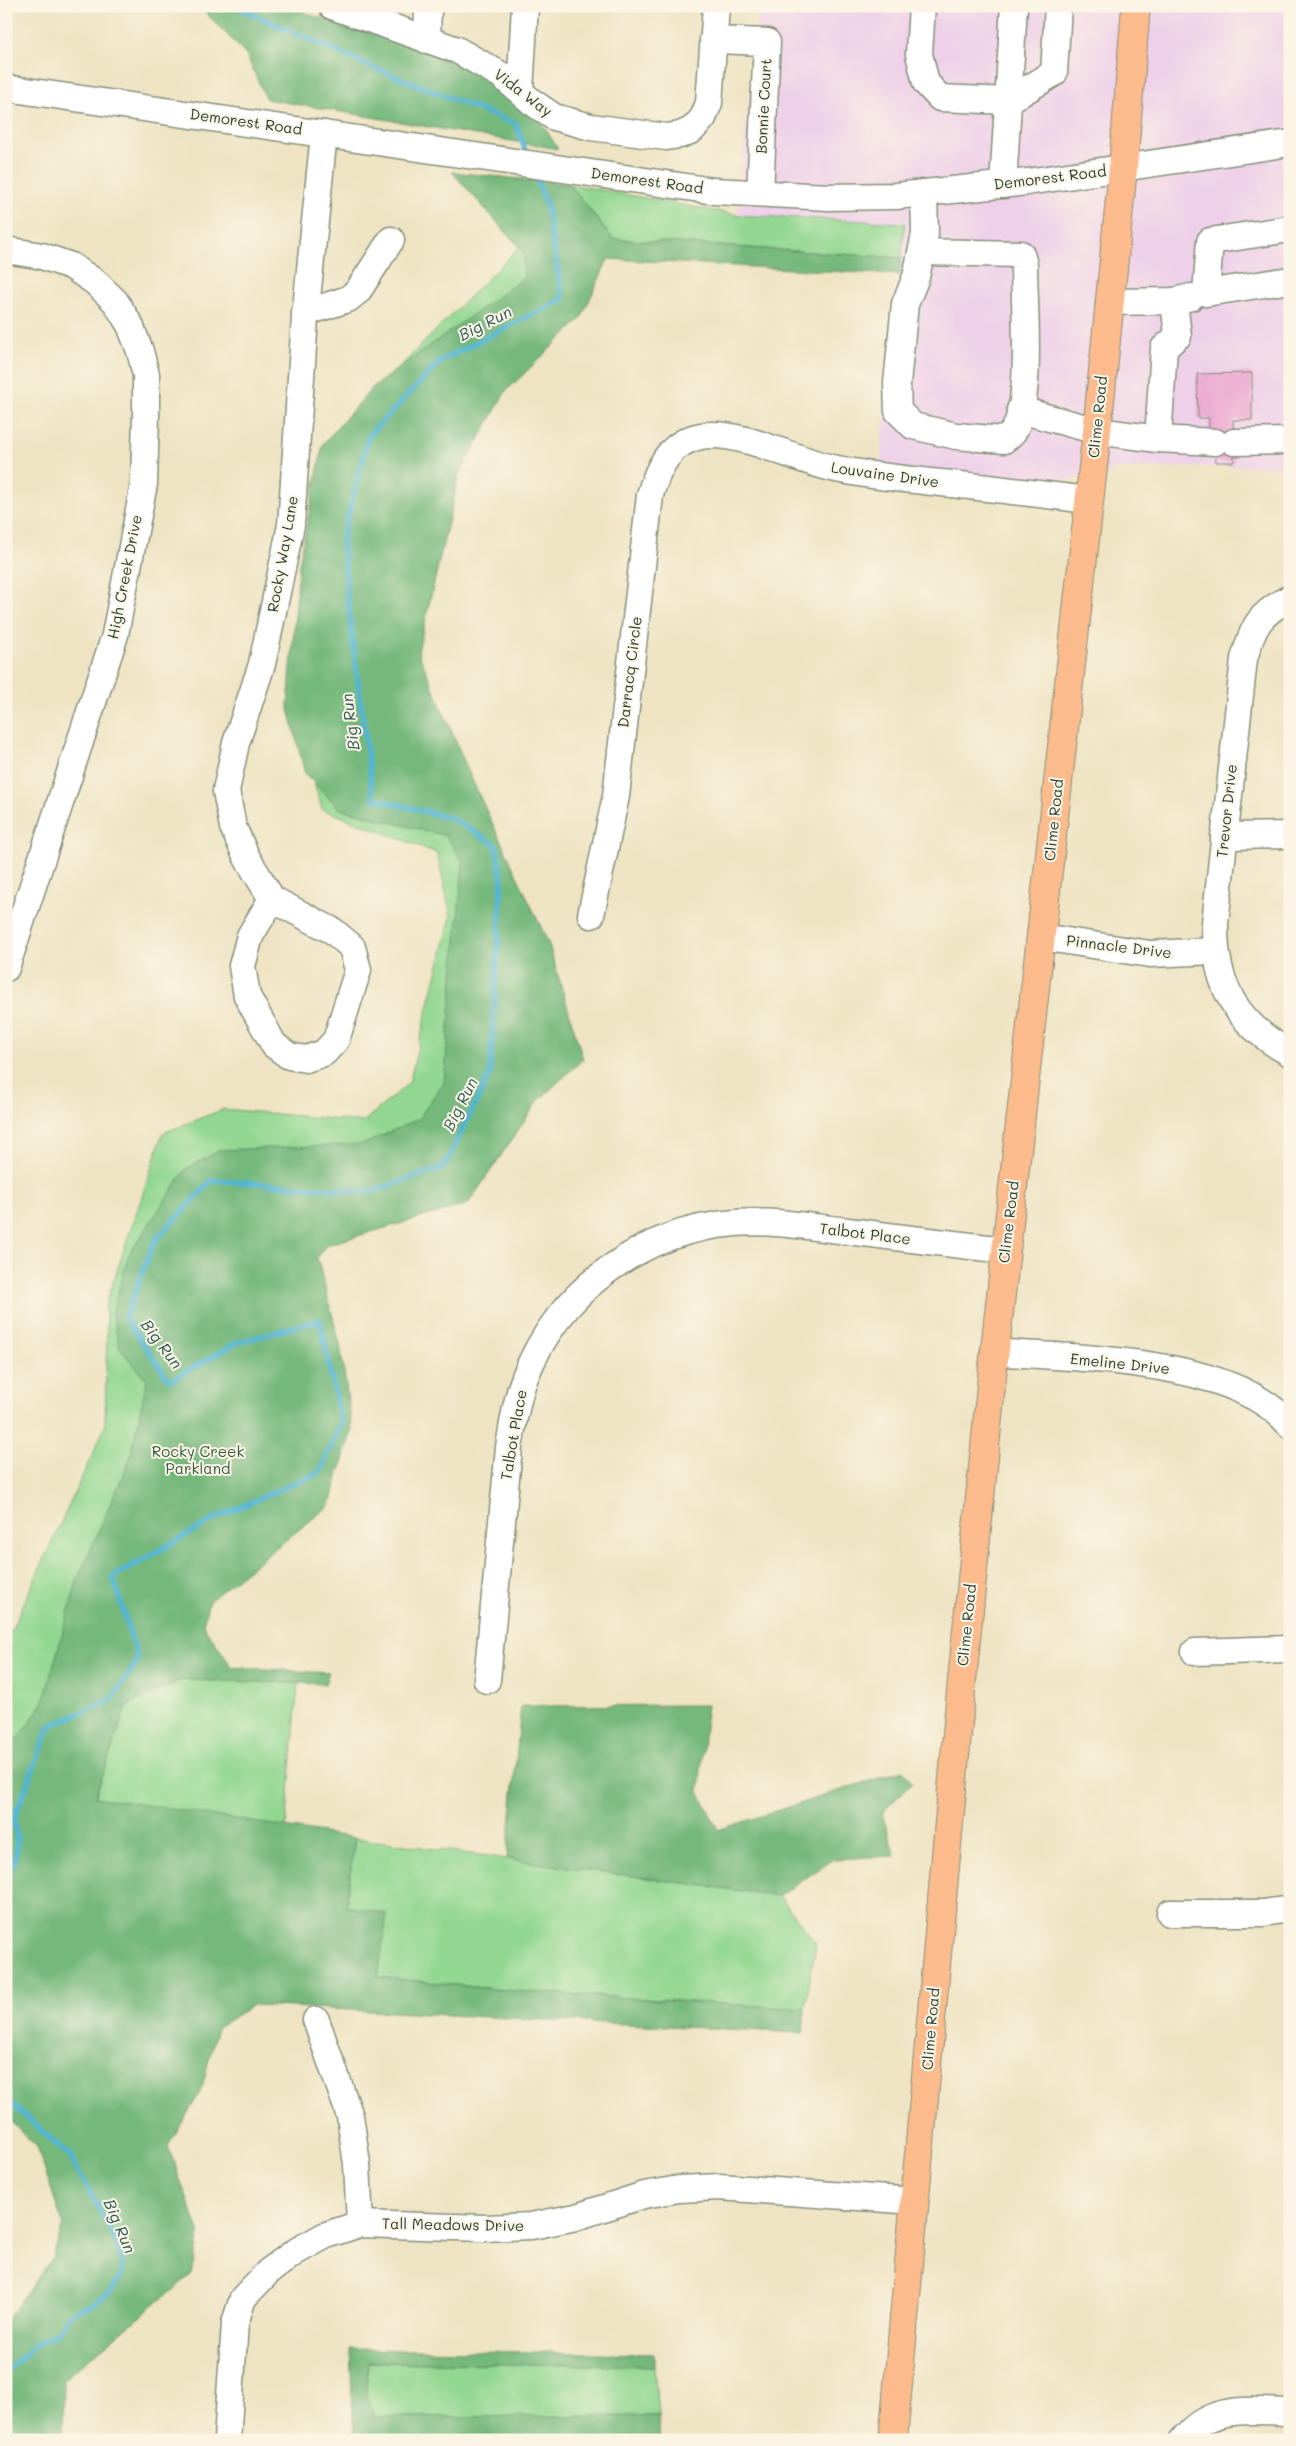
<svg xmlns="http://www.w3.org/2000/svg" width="1296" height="2446" viewBox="0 0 1296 2446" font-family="Mali,sans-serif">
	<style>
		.built { fill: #eed0e8 }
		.green { fill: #92d791; stroke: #588a62 }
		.forest { fill: #75b87b; stroke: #4a7a58 }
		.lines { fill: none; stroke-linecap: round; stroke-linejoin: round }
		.stream { stroke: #52b5d1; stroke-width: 5.5 }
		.building { fill: #edacd2 }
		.minor-casing { stroke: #86907b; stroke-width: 29 }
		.major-casing { stroke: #86907b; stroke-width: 30 }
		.minor { stroke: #fff; stroke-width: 26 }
		.major { stroke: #fbbb8d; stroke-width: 28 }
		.labels { text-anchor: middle; stroke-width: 4; stroke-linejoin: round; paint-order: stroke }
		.street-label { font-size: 15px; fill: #1f3d34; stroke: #fcf5e5 }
		.park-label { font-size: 15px; fill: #365c47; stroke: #fcf5e5 }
		.water-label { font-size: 16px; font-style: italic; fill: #2c5b5b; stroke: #fcf5e5 }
	</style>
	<rect width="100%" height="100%" fill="#fcf5e5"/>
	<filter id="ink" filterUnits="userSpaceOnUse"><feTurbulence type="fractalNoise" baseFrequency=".02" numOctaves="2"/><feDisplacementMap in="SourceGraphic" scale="10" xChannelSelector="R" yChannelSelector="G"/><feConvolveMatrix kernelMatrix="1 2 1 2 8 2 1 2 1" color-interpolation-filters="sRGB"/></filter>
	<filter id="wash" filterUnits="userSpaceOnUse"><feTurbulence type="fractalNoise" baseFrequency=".0096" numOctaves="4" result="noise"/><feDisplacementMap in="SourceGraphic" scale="20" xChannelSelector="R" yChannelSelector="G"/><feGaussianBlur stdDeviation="1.12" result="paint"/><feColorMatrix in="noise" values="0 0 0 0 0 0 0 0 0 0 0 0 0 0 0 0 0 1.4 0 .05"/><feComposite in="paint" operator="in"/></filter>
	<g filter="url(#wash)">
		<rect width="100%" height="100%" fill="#eee3c2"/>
		<path class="built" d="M759,6H1290V466L1124,468L1058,482L880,465L905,223L737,215Z"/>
		<g class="green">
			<path d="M569,184L737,215L905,223L901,258L613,239Z"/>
			<path d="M523,243L565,264L441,481L408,680L522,928L519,1118L260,1218L6,1806V1642L105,1427L107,1323L105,1307L163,1133L224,1109L363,1122L409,1083L451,917L437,853L322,809L306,757L363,404Z"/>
			<path d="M181,1680L298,1683L286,1828L95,1798L126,1705Z"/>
			<path d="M355,1838L779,1896L816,1943L805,2009L514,1991L377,1977L387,1914L346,1906Z"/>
			<path d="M367,2362L654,2366L658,2416L375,2417L366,2394Z"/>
		</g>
		<g class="forest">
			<path d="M199,6H299L308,14L421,49L469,69L540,120L558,149L266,99L246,54Z"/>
			<path d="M452,172L569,184L613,239L901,258L900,275L608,259L581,319L506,391L459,475L418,652L473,782L548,942L583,1059L538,1101L468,1204L326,1245L317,1257L340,1344L352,1429L330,1505L209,1601L203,1625L232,1667L329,1673L325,1684L181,1680L127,1705L95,1797L355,1838L346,1906L387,1914L378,1977L514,1991L805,2009L803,2033L253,2005L217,2028L201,2091L168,2146L200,2234L192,2274L64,2379L63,2440H6V2321L53,2257L63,2224L37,2147L6,2117V1869L10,1864L6,1839V1734L18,1739L43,1703L78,1578L130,1459L147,1380L120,1349L112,1314L128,1256L186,1169L220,1150L364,1144L418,1119L444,1082L463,861L446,836L340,809L305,774L288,705L299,564L323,444L374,386L524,278L523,251Z"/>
			<path d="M707,1705L699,1792L718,1830L903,1770L912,1783L882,1813L895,1856L834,1859L779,1896L507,1859L521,1706Z"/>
			<path d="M350,2349L654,2354V2366L368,2362L366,2394L375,2417L658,2416L660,2440H354Z"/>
		</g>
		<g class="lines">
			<g class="stream">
				<path d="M239,6L245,11L372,67L516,124L527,155"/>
				<path d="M6,1798C18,1831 23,1849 6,1881"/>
				<path d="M14,1818L50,1726L111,1700L138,1660L113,1577L218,1517L320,1472L341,1424L320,1320L236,1343L170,1381L125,1318L154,1242L212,1180L371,1192L444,1167L490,1074L502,881L496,845L453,819L373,798L350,620L342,539L369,435L442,360L563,299L546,204L534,173"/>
				<path d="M6,2099L70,2156L110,2229L122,2259L121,2276L110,2292L94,2303L71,2313L57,2333L38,2343L6,2371"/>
			</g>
		</g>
		<g id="blocks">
			<path class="building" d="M1252,373V420H1233L1234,462H1216L1215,432H1209V418H1198L1197,374Z"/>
		</g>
	</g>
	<g filter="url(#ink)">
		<use href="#blocks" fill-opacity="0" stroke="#86907b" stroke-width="1"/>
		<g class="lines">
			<g class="minor-casing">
				<g id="minor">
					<path d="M332,6L457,50L501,75L532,102L554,117L591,127L666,137L680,135L692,130L703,118L709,103L716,6"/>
					<path d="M922,6L919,54L926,83L940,98L1008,101L1054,73L1058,6"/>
					<path d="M427,40L428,6"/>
					<path d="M713,40L767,42L760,193"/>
					<path d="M6,88L714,191L828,197L896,196L1027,182L1290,143"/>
					<path d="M520,91L525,6"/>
					<path d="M1003,185L1014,6"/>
					<path d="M1290,229L1210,241L1206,293L1290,280"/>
					<path d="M6,250L42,256L71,266L95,282L115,301L130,325L140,351L146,375V415L144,484L115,635L6,968"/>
					<path d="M921,252L1021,254L1024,265C1024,304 1033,401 1013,432C1011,435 1006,438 1004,440L956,436L913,426L898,411L897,383L905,304L916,277L925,234L924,193"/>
					<path d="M1109,302L1174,301L1191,297"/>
					<path d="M305,313L348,299L358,291L391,240"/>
					<path d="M1020,410L1097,431L1158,439L1164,348L1178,336L1174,301"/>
					<path d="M1158,439L1215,442"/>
					<path d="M1234,442L1290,441"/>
					<path d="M1290,598C1259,614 1253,626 1244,659L1215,923C1214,984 1235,1023 1290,1053"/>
					<path d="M1224,836L1290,835"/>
					<path d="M272,899L250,936L242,966L247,996L274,1045L289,1056L306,1059L324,1053L336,1040L358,970L352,947L333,931L272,899L247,858L233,827L226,791L236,743L262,664L291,525L305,318L324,134"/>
					<path d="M591,915L616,796L650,495C658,468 669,442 701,436C738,429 795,460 832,468C868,476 905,479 941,483C990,488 1039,494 1088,500"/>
					<path d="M1041,937L1150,954L1215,951"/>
					<path d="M994,1352C1079,1359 1231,1357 1290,1425"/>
					<path d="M1195,1652L1290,1649"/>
					<path d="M487,1680L509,1447C513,1424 516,1400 525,1377C559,1290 642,1230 735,1223C773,1220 811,1227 848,1231C901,1238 953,1244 1005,1250"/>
					<path d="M1170,1913H1263L1290,1909"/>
					<path d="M316,2020L350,2116L357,2164L360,2224"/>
					<path d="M227,2440L235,2323L243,2298L268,2272L295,2252L326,2235L360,2224L484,2228L531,2226L576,2217L644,2195L679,2189L719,2187L915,2201"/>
					<path d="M1183,2440C1209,2404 1250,2411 1290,2412"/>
				</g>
			</g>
			<g class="major-casing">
				<path id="major" d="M893,2440L960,1701L992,1376L1097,431L1123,168L1136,6"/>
			</g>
			<use href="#minor" class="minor"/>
			<use href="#major" class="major"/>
		</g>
	</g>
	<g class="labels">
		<g class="street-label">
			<text transform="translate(523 93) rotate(37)" y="5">Vida Way</text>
			<text transform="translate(764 106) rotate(-87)" y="5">Bonnie Court</text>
			<text transform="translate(246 122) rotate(8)" y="5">Demorest Road</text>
			<text transform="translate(1050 178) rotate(-7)" y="5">Demorest Road</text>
			<text transform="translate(647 181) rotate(8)" y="5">Demorest Road</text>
			<text transform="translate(1098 417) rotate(-84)" y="5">Clime Road</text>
			<text transform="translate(885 475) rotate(8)" y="5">Louvaine Drive</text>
			<text transform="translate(283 554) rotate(-80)" y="5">Rocky Way Lane</text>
			<text transform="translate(125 577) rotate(-79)" y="5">High Creek Drive</text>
			<text transform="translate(630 672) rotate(-83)" y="5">Darracq Circle</text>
			<text transform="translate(1227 811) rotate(-84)" y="5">Trevor Drive</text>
			<text transform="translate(1054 820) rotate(-84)" y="5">Clime Road</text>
			<text transform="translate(1119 947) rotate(7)" y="5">Pinnacle Drive</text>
			<text transform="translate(1009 1222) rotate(-83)" y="5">Clime Road</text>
			<text transform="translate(865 1234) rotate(7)" y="5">Talbot Place</text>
			<text transform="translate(1120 1364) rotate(6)" y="5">Emeline Drive</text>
			<text transform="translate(514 1435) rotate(-80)" y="5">Talbot Place</text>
			<text transform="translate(967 1625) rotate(-84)" y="5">Clime Road</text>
			<text transform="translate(931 2029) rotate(-85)" y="5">Clime Road</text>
			<text transform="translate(453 2225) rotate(1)" y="5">Tall Meadows Drive</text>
		</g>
		<g class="park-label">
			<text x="198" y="1457">Rocky Creek<tspan x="198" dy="17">Parkland</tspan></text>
		</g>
		<g class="water-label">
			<text transform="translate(485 323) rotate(-27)" y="6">Big Run</text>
			<text transform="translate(350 722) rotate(-97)" y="6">Big Run</text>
			<text transform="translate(460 1104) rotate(-63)" y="6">Big Run</text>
			<text transform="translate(162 1344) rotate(53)" y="6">Big Run</text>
			<text transform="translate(120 2226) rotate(67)" y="6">Big Run</text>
		</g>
	</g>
	<rect width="1296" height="2446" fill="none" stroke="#fcf5e5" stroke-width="25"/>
</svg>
